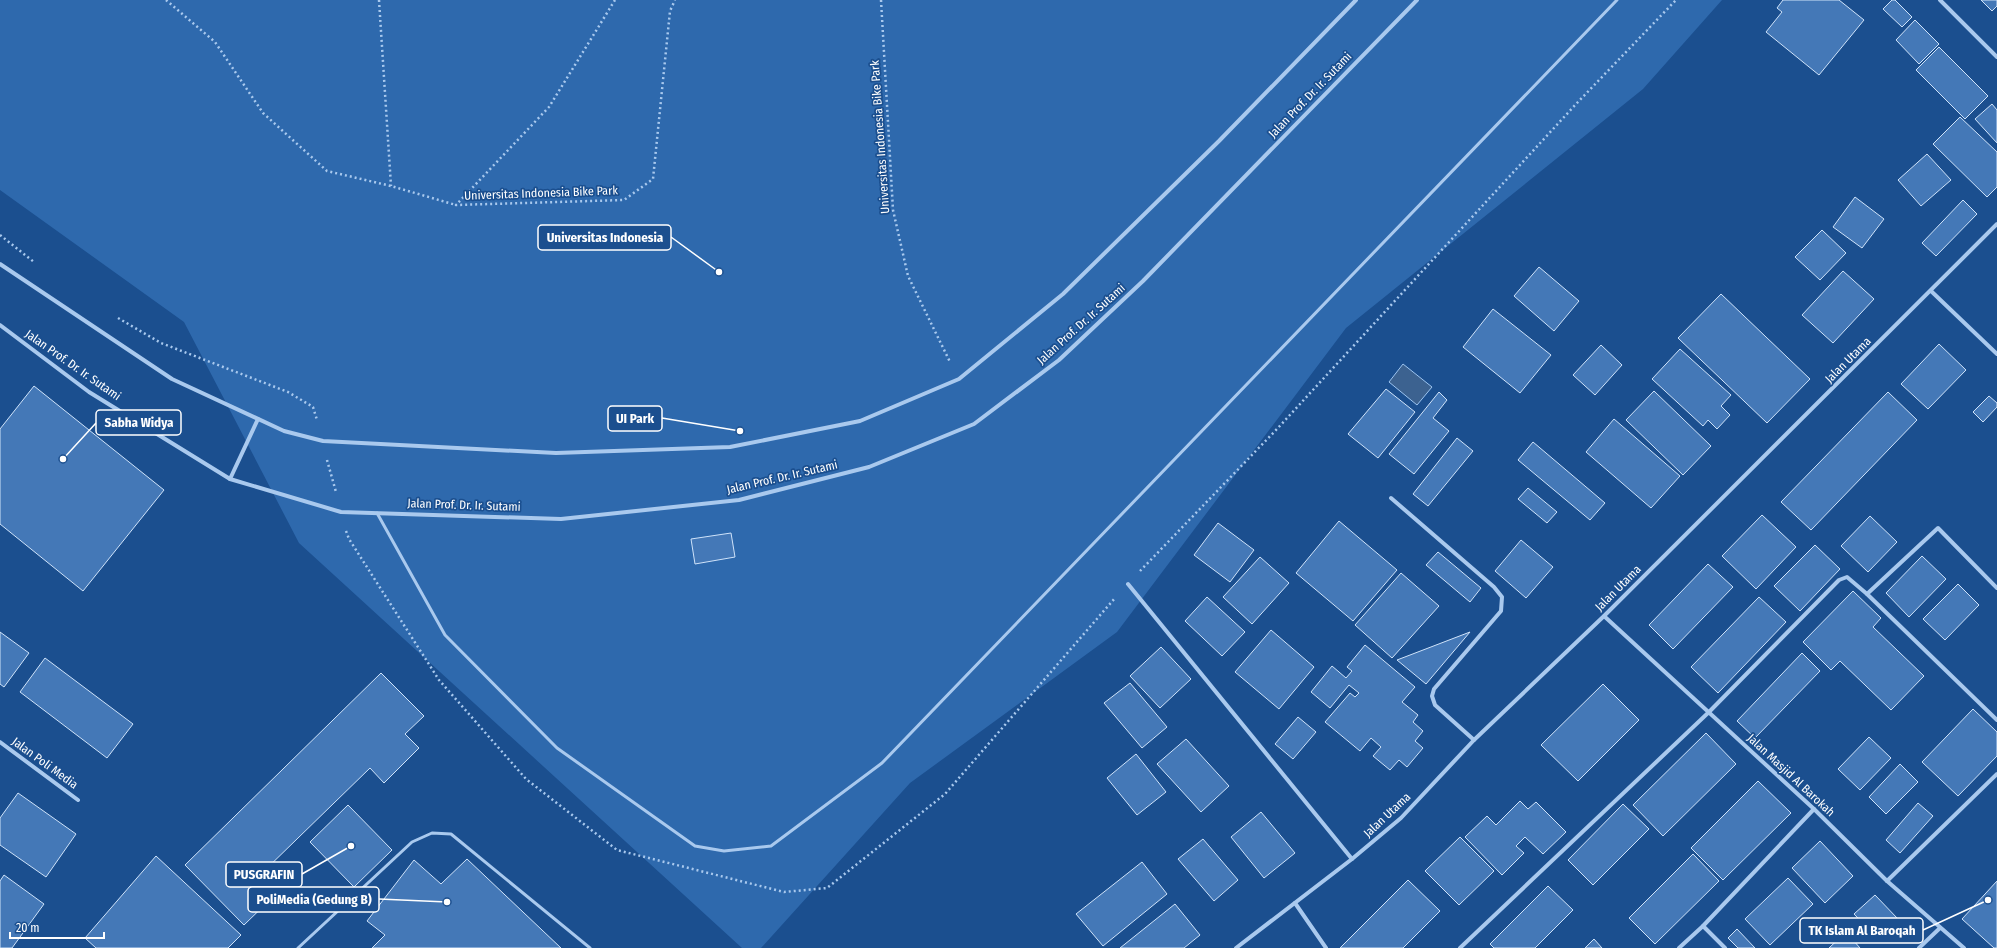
<svg xmlns="http://www.w3.org/2000/svg" width="1997" height="948" viewBox="0 0 1997 948" font-family="'Fira Sans Condensed',sans-serif">
	<style>
		.green { fill: #2e69ad }
		.water { fill: #3c6290; stroke: #9cc4f0 }
		.building { fill: #4478b7; stroke: #cfe3fa }
		.lines { fill: none; stroke-linecap: round; stroke-linejoin: round }
		.path { stroke: #a9c9ee; stroke-width: 2.5; stroke-dasharray: 2 3; stroke-linecap: butt }
		.service { stroke: #a9c9ee; stroke-width: 3 }
		.minor { stroke: #a9c9ee; stroke-width: 4 }
		.labels { text-anchor: middle; stroke-width: 3.5; stroke-linejoin: round; paint-order: stroke }
		.street-label { font-size: 12px; fill: #fff; stroke: #1b4f8f }
		.leader { fill: none; stroke: #fff; stroke-width: 1.5 }
		.callout-dot { fill: #fff; stroke: #1b4f8f; stroke-width: 1.5 }
		.callout { fill: #1b4f8f; stroke: #fff; stroke-width: 1.5 }
		.callout-label { font-size: 13px; text-anchor: middle; font-weight: bold; fill: #fff }
	</style>
	<rect width="100%" height="100%" fill="#1b4f8f"/>
	<path class="green" d="M0,0H1722L1643,89L1346,328L1117,632L910,783L761,948H742L299,543L184,322L0,190Z"/>
	<path class="water" d="M1403,364L1432,387L1417,405L1389,382Z"/>
	<g class="building">
		<path d="M1783,0H1839L1864,20L1819,75L1766,32L1782,12L1777,8Z"/>
		<path d="M1892,0H1895L1912,17L1902,27L1883,9Z"/>
		<path d="M1981,0H1997V6L1992,11Z"/>
		<path d="M1915,20L1939,44L1919,64L1896,40Z"/>
		<path d="M1939,47L1988,96L1965,119L1916,70Z"/>
		<path d="M1992,104L1997,110V143L1975,119Z"/>
		<path d="M1960,117L1997,152V187L1987,197L1933,144Z"/>
		<path d="M1927,154L1951,180L1921,206L1898,180Z"/>
		<path d="M1855,197L1884,219L1862,248L1833,227Z"/>
		<path d="M1963,200L1977,214L1936,256L1922,243Z"/>
		<path d="M1822,230L1846,253L1820,280L1795,257Z"/>
		<path d="M1539,267L1579,301L1554,331L1514,296Z"/>
		<path d="M1843,271L1874,299L1833,343L1802,315Z"/>
		<path d="M1721,294L1810,379L1767,423L1678,338Z"/>
		<path d="M1493,309L1551,355L1520,393L1463,347Z"/>
		<path d="M1939,344L1966,370L1928,409L1901,384Z"/>
		<path d="M1601,345L1622,365L1595,395L1573,375Z"/>
		<path d="M1680,349L1731,395L1721,406L1730,415L1717,429L1708,420L1703,426L1652,379Z"/>
		<path d="M34,386L164,490L83,591L0,524V429Z"/>
		<path d="M1386,389L1415,412L1378,458L1348,434Z"/>
		<path d="M1654,391L1711,446L1683,475L1626,420Z"/>
		<path d="M1439,392L1447,400L1433,418L1449,431L1414,474L1389,454Z"/>
		<path d="M1888,392L1917,420L1811,530L1781,502Z"/>
		<path d="M1989,396L1997,403V407L1983,422L1973,412Z"/>
		<path d="M1614,419L1680,476L1651,508L1586,452Z"/>
		<path d="M1457,438L1473,451L1428,506L1413,494Z"/>
		<path d="M1533,442L1605,503L1590,520L1518,460Z"/>
		<path d="M1528,488L1557,512L1547,523L1518,499Z"/>
		<path d="M1762,515L1796,547L1756,589L1722,556Z"/>
		<path d="M1870,516L1897,542L1868,572L1841,546Z"/>
		<path d="M1339,521L1397,570L1353,621L1296,573Z"/>
		<path d="M1218,523L1254,550L1230,582L1194,555Z"/>
		<path d="M731,533L735,557L695,564L691,539Z"/>
		<path d="M1521,540L1553,567L1526,598L1495,571Z"/>
		<path d="M1815,545L1840,569L1800,611L1774,586Z"/>
		<path d="M1438,552L1481,588L1470,602L1426,565Z"/>
		<path d="M1922,556L1946,579L1909,617L1886,593Z"/>
		<path d="M1260,557L1289,583L1252,624L1223,597Z"/>
		<path d="M1708,564L1733,587L1673,649L1649,625Z"/>
		<path d="M1401,573L1439,606L1392,658L1355,625Z"/>
		<path d="M1958,584L1979,605L1945,640L1923,619Z"/>
		<path d="M1853,591L1881,618L1873,627L1924,676L1891,710L1840,661L1831,670L1803,642Z"/>
		<path d="M1207,597L1245,632L1222,656L1185,621Z"/>
		<path d="M1759,597L1786,622L1718,693L1691,667Z"/>
		<path d="M1271,630L1314,667L1279,709L1235,672Z"/>
		<path d="M0,632L29,653L4,687L0,684Z"/>
		<path d="M1470,632L1426,684L1397,660Z"/>
		<path d="M1365,645L1415,687L1402,702L1418,715L1413,722L1423,731L1415,741L1423,748L1407,767L1399,760L1390,770L1373,756L1381,747L1371,738L1360,751L1325,722L1350,693L1355,697L1359,693L1349,685L1330,708L1311,692L1332,666L1346,678L1352,671L1347,667Z"/>
		<path d="M1161,647L1191,679L1160,708L1130,676Z"/>
		<path d="M1802,653L1820,671L1755,738L1737,721Z"/>
		<path d="M45,658L133,724L107,758L20,692Z"/>
		<path d="M381,673L424,716L405,734L419,748L384,783L370,768L261,874L278,892L244,925L185,865Z"/>
		<path d="M1130,683L1167,727L1142,748L1104,703Z"/>
		<path d="M1603,684L1639,720L1578,781L1541,745Z"/>
		<path d="M1973,709L1997,732V756L1958,796L1922,762Z"/>
		<path d="M1298,717L1316,732L1293,759L1275,744Z"/>
		<path d="M1706,733L1736,764L1663,836L1633,805Z"/>
		<path d="M1869,737L1891,758L1860,790L1838,769Z"/>
		<path d="M1186,739L1229,786L1201,812L1157,764Z"/>
		<path d="M1136,754L1166,792L1137,815L1107,778Z"/>
		<path d="M1900,764L1918,782L1886,814L1869,797Z"/>
		<path d="M1758,781L1791,813L1723,880L1691,848Z"/>
		<path d="M18,793L76,834L46,877L0,845V818Z"/>
		<path d="M1520,801L1528,809L1536,802L1566,832L1543,854L1525,837L1516,846L1524,853L1502,875L1465,837L1487,816L1496,825Z"/>
		<path d="M1918,803L1933,816L1900,853L1886,840Z"/>
		<path d="M1623,804L1649,829L1593,885L1568,860Z"/>
		<path d="M348,805L392,850L354,887L310,842Z"/>
		<path d="M1261,812L1295,853L1264,878L1231,837Z"/>
		<path d="M1460,837L1494,871L1459,905L1425,871Z"/>
		<path d="M1203,839L1238,880L1214,901L1178,859Z"/>
		<path d="M1820,841L1853,876L1825,903L1792,868Z"/>
		<path d="M1693,854L1719,881L1655,944L1629,918Z"/>
		<path d="M156,856L241,935L228,948H96L85,938Z"/>
		<path d="M467,859L561,948H372L385,935L367,921L414,860L441,884Z"/>
		<path d="M1142,862L1167,894L1103,946L1076,914Z"/>
		<path d="M4,875L44,904L12,948H0V881Z"/>
		<path d="M1788,878L1813,904L1770,945L1745,919Z"/>
		<path d="M1408,880L1440,911L1403,948H1340Z"/>
		<path d="M1997,881V948H1994L1962,919Z"/>
		<path d="M1548,886L1573,910L1535,948H1494L1490,944Z"/>
		<path d="M1875,895L1898,919L1877,938L1854,914Z"/>
		<path d="M1175,904L1200,935L1184,948H1120Z"/>
		<path d="M1737,929L1755,948H1738L1728,938Z"/>
		<path d="M1846,932L1860,948H1829Z"/>
		<path d="M1594,939L1602,948H1585Z"/>
	</g>
	<g class="lines">
		<g class="path">
			<path d="M166,0L215,42L263,113L327,171L391,186L456,205"/>
			<path d="M379,0L391,186"/>
			<path d="M615,0L549,107L456,205L624,200L653,179L670,11L675,0"/>
			<path d="M881,0L893,210L908,276L950,362"/>
			<path d="M0,235L34,262"/>
			<path d="M118,318L161,343L288,392L313,407L317,420"/>
			<path d="M327,460L336,492"/>
			<path d="M346,531L349,539L439,680L526,779L617,850L784,892L827,888L945,794L1115,598"/>
			<path d="M1140,571L1277,429L1577,103L1676,0"/>
		</g>
		<g class="service">
			<path d="M377,513L445,635L557,748L695,846L724,851L771,846L882,763L1617,0"/>
			<path d="M298,948L412,842L432,833L451,834L590,948"/>
		</g>
		<g class="minor">
			<path d="M1940,0L1997,57"/>
			<path d="M0,264L172,379L284,431L323,441L556,453L730,447L860,421L959,379L1063,294L1219,141L1356,0"/>
			<path d="M1931,291L1997,354"/>
			<path d="M0,325L89,392L230,479L341,512L561,519L739,500L869,467L974,424L1059,360L1143,281L1417,0"/>
			<path d="M230,479L258,419"/>
			<path d="M1391,498L1494,587L1502,597L1501,611L1434,689L1432,696L1435,705L1474,740"/>
			<path d="M1128,584L1352,859"/>
			<path d="M1997,588L1938,528L1867,594L1997,720"/>
			<path d="M1604,616L1814,809L1887,881L1964,948"/>
			<path d="M0,742L78,800"/>
			<path d="M1887,881L1997,774"/>
			<path d="M1295,903L1326,948"/>
			<path d="M1703,926L1725,948"/>
			<path d="M1236,948L1352,859L1401,818L1474,740L1604,616L1997,224"/>
			<path d="M1460,948L1709,712L1839,580L1847,577L1867,594"/>
			<path d="M1679,948L1703,926L1814,809"/>
			<path d="M1919,948L1940,928"/>
		</g>
	</g>
	<g class="labels">
		<g class="street-label">
			<text transform="translate(1310 95) rotate(-46)" y="4">Jalan Prof. Dr. Ir. Sutami</text>
			<text transform="translate(880 137) rotate(-94)" y="4">Universitas Indonesia Bike Park</text>
			<text transform="translate(541 193) rotate(-2)" y="4">Universitas Indonesia Bike Park</text>
			<text transform="translate(1081 324) rotate(-42)" y="4">Jalan Prof. Dr. Ir. Sutami</text>
			<text transform="translate(1848 360) rotate(-45)" y="4">Jalan Utama</text>
			<text transform="translate(73 365) rotate(35)" y="4">Jalan Prof. Dr. Ir. Sutami</text>
			<text transform="translate(782 477) rotate(-13)" y="4">Jalan Prof. Dr. Ir. Sutami</text>
			<text transform="translate(464 505) rotate(2)" y="4">Jalan Prof. Dr. Ir. Sutami</text>
			<text transform="translate(1618 588) rotate(-45)" y="4">Jalan Utama</text>
			<text transform="translate(45 763) rotate(36)" y="4">Jalan Poli Media</text>
			<text transform="translate(1791 775) rotate(43)" y="4">Jalan Masjid Al Barokah</text>
			<text transform="translate(1387 815) rotate(-43)" y="4">Jalan Utama</text>
		</g>
	</g>
	<path class="leader" d="M719 272L671 237M740 431L662 418M63 459L96 423M351 846L302 874M447 902L379 899M1988 900L1923 930"/>
	<g class="callout-dot">
		<circle cx="719" cy="272" r="4"/>
		<circle cx="740" cy="431" r="4"/>
		<circle cx="63" cy="459" r="4"/>
		<circle cx="351" cy="846" r="4"/>
		<circle cx="447" cy="902" r="4"/>
		<circle cx="1988" cy="900" r="4"/>
	</g>
	<g class="callout">
		<rect x="538" y="225" width="133" height="25" rx="4"/>
		<rect x="608" y="406" width="54" height="25" rx="4"/>
		<rect x="96" y="410" width="85" height="25" rx="4"/>
		<rect x="226" y="862" width="76" height="25" rx="4"/>
		<rect x="248" y="887" width="131" height="25" rx="4"/>
		<rect x="1800" y="918" width="123" height="25" rx="4"/>
	</g>
	<g class="callout-label">
		<text x="605" y="242">Universitas Indonesia</text>
		<text x="635" y="423">UI Park</text>
		<text x="139" y="427">Sabha Widya</text>
		<text x="264" y="879">PUSGRAFIN</text>
		<text x="314" y="904">PoliMedia (Gedung B)</text>
		<text x="1862" y="935">TK Islam Al Baroqah</text>
	</g>
	<path d="M10 932v6h94v-6" fill="none" stroke="#ffffff" stroke-width="2"/>
	<text x="16" y="932" font-size="12" fill="#ffffff" stroke="#1b4f8f" stroke-width="3" paint-order="stroke">20 m</text>
</svg>
